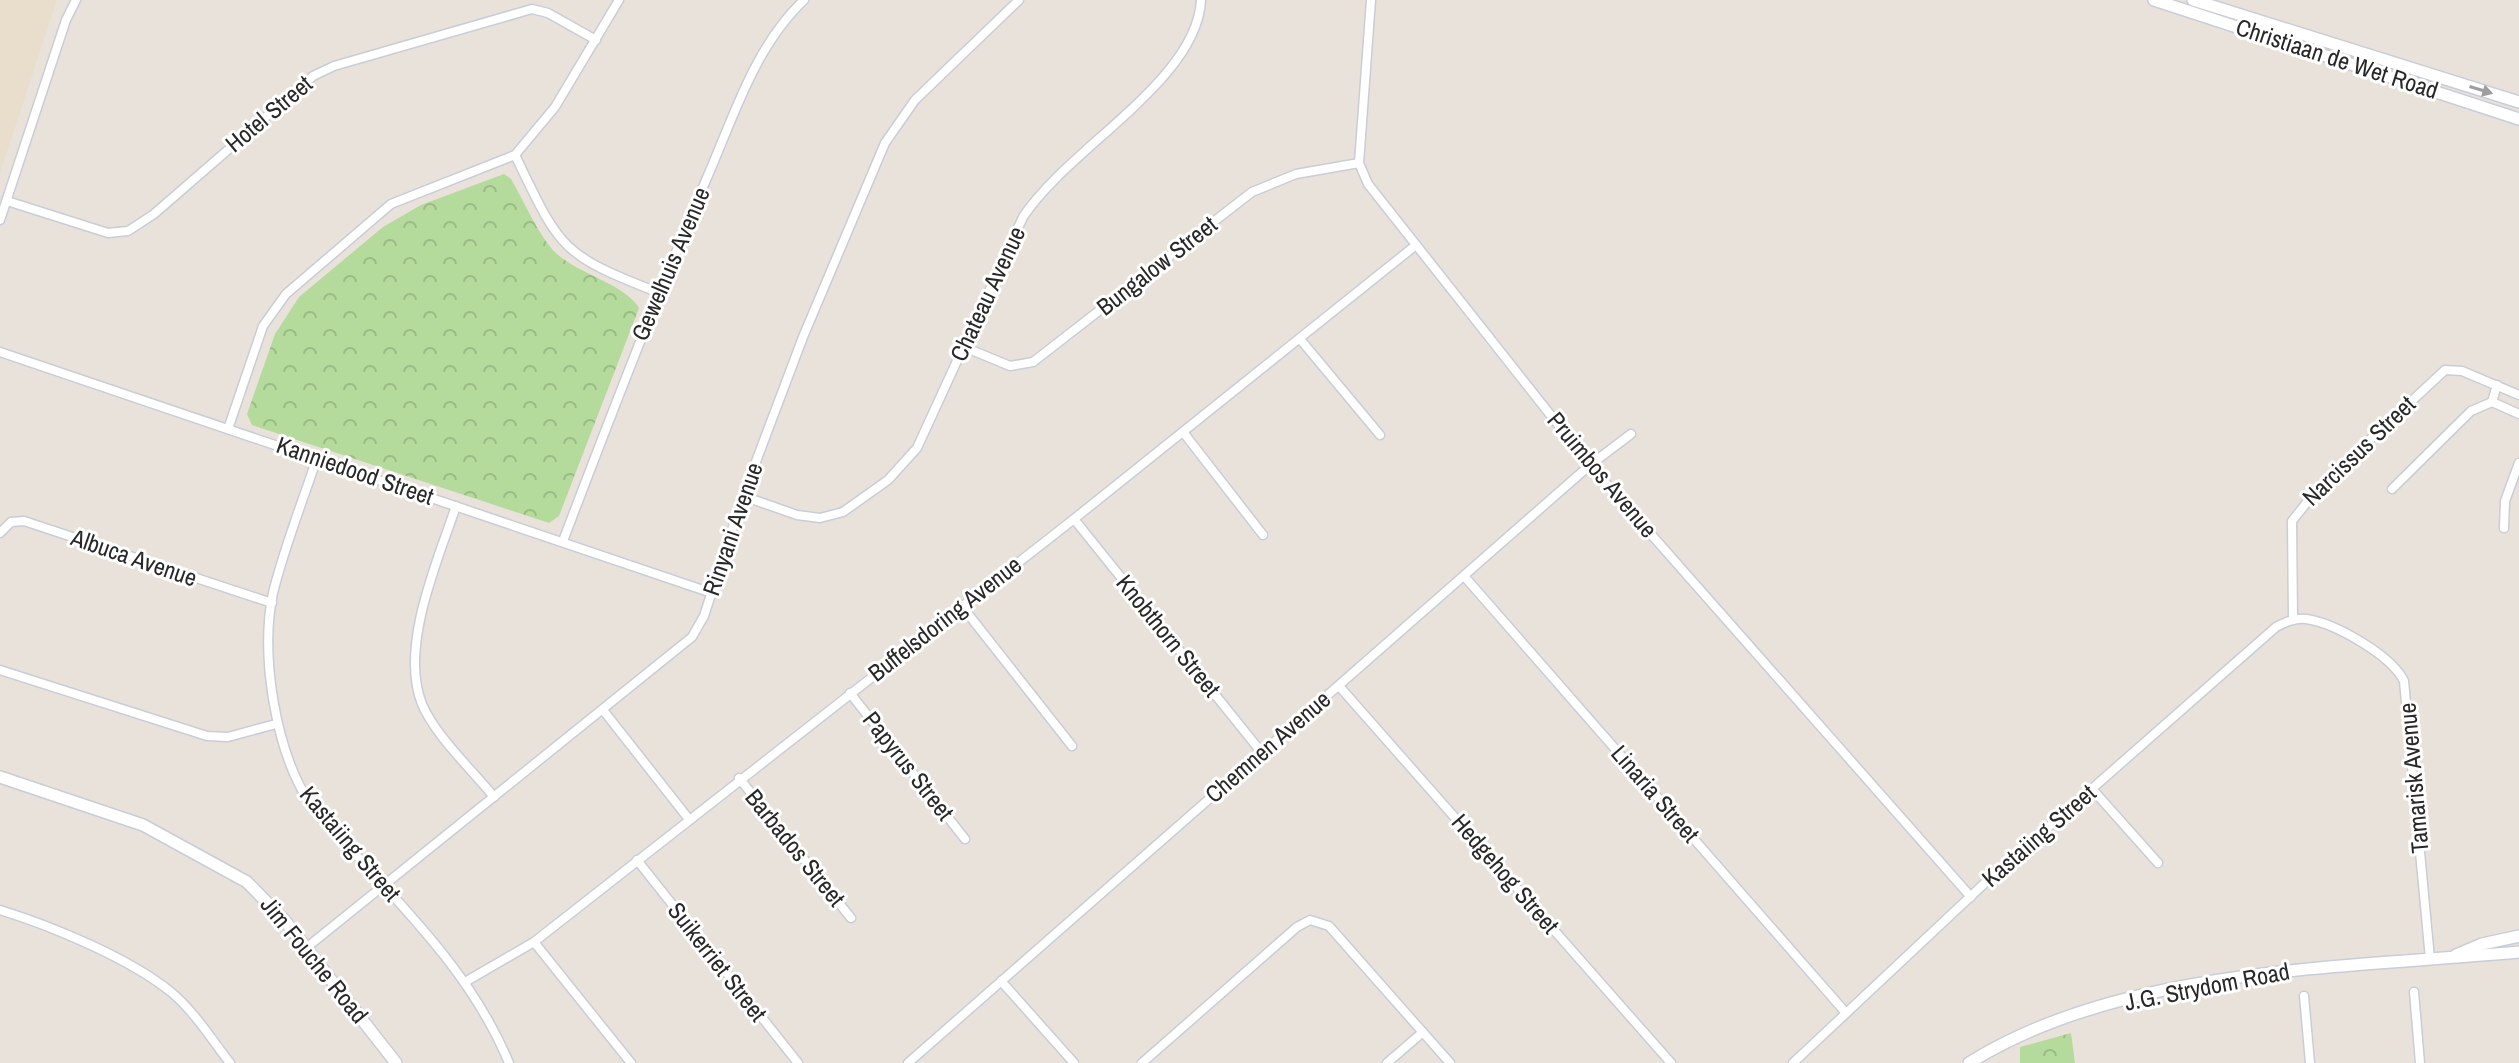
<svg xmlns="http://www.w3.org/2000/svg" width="2519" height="1063" viewBox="0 0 2519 1063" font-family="'Archivo Narrow',sans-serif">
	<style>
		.education { fill: #e9decb }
		.park { fill: url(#park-crowns) }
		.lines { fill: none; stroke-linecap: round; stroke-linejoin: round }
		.street-casing { stroke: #c9cdd8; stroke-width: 11 }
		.secondary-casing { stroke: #c9cdd8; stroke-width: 14 }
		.street { stroke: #fff; stroke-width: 8 }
		.secondary { stroke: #fff; stroke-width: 11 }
		.oneway { fill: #9e9e9e }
		.labels { text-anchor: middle; stroke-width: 6; stroke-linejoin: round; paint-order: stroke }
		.street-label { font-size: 24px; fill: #282828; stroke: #fff }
	</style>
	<defs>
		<pattern id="park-crowns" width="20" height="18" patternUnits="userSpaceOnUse" patternTransform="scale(2)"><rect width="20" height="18" fill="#b4da9c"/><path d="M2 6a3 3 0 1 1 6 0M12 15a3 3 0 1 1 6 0" fill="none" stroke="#9bbb86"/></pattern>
	</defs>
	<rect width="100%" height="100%" fill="#e9e2db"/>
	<path class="education" d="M0,0H57L0,173Z"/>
	<g class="park">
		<path d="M504,174L511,179C523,199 540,239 557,254C579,274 626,285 639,308L559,516L549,523L252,425L247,414L275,334L299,297L383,227L421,205Z"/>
		<path d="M2071,1033L2075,1063H2020V1047Z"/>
	</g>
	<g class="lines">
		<g class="street-casing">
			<g id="street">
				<path d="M1371,0L1359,163L1368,184L1590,465L1971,897"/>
				<path d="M515,155C560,248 559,254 657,292"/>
				<path d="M7,201L108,233L128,231L154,214L313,76L334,66L532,9L548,13L596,40"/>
				<path d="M0,220L66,20L76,0"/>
				<path d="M1300,339L1380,435"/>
				<path d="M964,347L1010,366L1033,362L1252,192L1296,174L1359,163"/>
				<path d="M0,352L709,592"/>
				<path d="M2497,385L2492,402L2519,414"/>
				<path d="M228,429L263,326L286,294L391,204L515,155L555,107L619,0"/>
				<path d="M1183,432L1263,535"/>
				<path d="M317,458C302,503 284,548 273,593C260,654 275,749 309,802C380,887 466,959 509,1063"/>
				<path d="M2392,489L2471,411L2492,402"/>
				<path d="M743,496L797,515L820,518L843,512L888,480L917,448L1023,217C1068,148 1197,81 1201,0"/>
				<path d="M456,506C438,560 399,647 422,704C434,734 473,771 494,797"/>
				<path d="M1074,519L1262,753"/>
				<path d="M2504,528L2505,501L2519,463"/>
				<path d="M0,533L11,522L24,521L272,603"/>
				<path d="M563,541C609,420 655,300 706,180C733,119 754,47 804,0"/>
				<path d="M1464,576L1846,1013"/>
				<path d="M961,605L1072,746"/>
				<path d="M2293,619L2292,521L2320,486L2445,370L2462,371L2519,395"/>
				<path d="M0,670L207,736L228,737L276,724"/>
				<path d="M1339,686L1671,1063"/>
				<path d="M850,693L965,839"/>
				<path d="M603,710L688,818"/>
				<path d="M739,778L851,918"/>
				<path d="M2093,790L2158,863"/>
				<path d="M637,860L798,1063"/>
				<path d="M0,910C52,926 129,958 171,992C194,1011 212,1040 230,1063"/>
				<path d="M534,942L631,1063"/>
				<path d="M306,948L692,637L704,616L743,496L803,337L885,143L915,100L1019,0"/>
				<path d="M1001,981L1074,1063"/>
				<path d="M465,982L534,942L1074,519L1416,245"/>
				<path d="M2414,992L2420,1063"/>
				<path d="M2304,996L2310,1063"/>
				<path d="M908,1063L1590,465L1631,434"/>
				<path d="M1142,1063L1297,927L1310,920L1329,926L1450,1063"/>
				<path d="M1387,1063L1423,1032"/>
				<path d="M1793,1063L1987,881L2276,627C2286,622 2294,618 2306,619C2335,623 2391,655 2404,681L2430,959"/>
			</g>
		</g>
		<g class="secondary-casing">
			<g id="secondary">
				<path d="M2154,0L2519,119"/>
				<path d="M2193,0L2519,102"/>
				<path d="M0,777L143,825L247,882L285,921L396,1063"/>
				<path d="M2456,955L2482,944L2519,936"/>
				<path d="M1969,1063C2122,967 2345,968 2519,952"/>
			</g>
		</g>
		<use href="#street" class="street"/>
		<use href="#secondary" class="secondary"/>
	</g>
	<defs><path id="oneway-solid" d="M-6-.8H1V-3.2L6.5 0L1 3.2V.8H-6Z" transform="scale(2)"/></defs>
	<use class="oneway" href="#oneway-solid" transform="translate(2481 90) rotate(17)"/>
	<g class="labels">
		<g class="street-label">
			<text transform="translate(2337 59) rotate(18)" y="8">Christiaan de Wet Road</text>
			<text transform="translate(269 114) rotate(-40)" y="8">Hotel Street</text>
			<text transform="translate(671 264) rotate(-67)" y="8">Gewelhuis Avenue</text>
			<text transform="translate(1157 266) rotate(-38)" y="8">Bungalow Street</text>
			<text transform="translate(988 294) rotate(-65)" y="8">Chateau Avenue</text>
			<text transform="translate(2359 451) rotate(-44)" y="8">Narcissus Street</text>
			<text transform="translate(355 471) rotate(19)" y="8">Kanniedood Street</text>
			<text transform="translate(1602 475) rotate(50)" y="8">Pruimbos Avenue</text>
			<text transform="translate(733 529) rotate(-71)" y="8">Rinyani Avenue</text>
			<text transform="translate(134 558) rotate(19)" y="8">Albuca Avenue</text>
			<text transform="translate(945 619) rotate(-38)" y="8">Buffelsdoring Avenue</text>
			<text transform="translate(1168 636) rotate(51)" y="8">Knobthorn Street</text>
			<text transform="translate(1268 747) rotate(-41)" y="8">Chemnen Avenue</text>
			<text transform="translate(908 766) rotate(52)" y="8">Papyrus Street</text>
			<text transform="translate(2414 778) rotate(-95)" y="8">Tamarisk Avenue</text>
			<text transform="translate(1655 794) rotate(49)" y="8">Linaria Street</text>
			<text transform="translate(2039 836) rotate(-41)" y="8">Kastaiing Street</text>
			<text transform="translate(350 844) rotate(50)" y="8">Kastaiing Street</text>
			<text transform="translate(795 848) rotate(51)" y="8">Barbados Street</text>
			<text transform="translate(1505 874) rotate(49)" y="8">Hedgehog Street</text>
			<text transform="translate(314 960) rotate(51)" y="8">Jim Fouche Road</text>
			<text transform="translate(717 962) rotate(52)" y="8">Suikerriet Street</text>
			<text transform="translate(2207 987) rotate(-11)" y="8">J.G. Strydom Road</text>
		</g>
	</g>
</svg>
